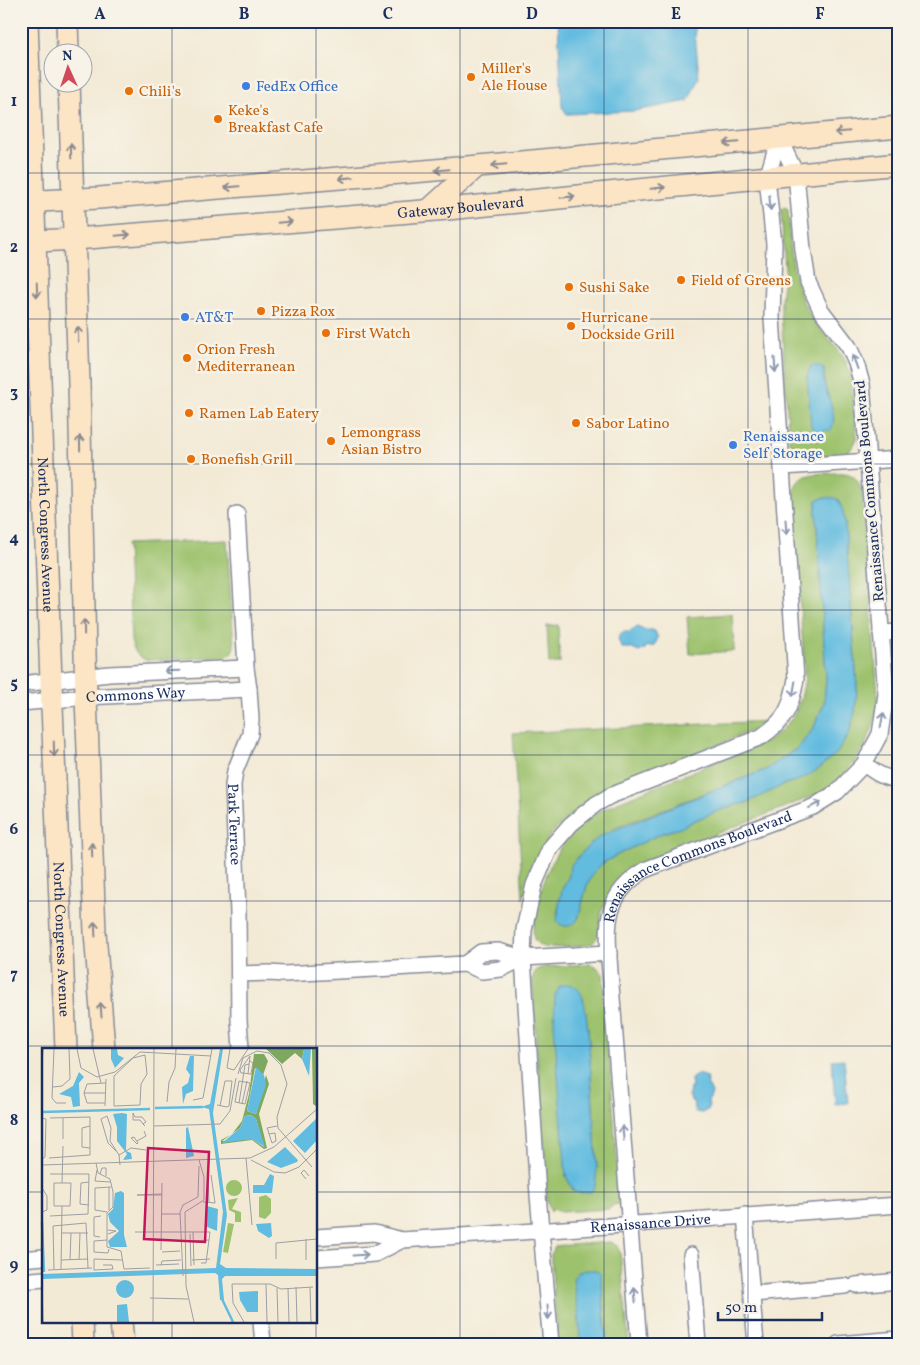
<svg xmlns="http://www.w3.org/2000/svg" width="920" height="1365" viewBox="0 0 920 1365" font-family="Vollkorn,serif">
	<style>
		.green { fill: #9dc26d; stroke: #5c7866; fill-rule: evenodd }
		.water { fill: #62bce0; stroke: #3e769f }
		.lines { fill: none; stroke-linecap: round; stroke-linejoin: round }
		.minor-casing { stroke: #878c9a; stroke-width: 18 }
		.secondary-casing { stroke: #878c9a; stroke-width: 24 }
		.minor { stroke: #fff; stroke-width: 15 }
		.secondary { stroke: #fce5c4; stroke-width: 21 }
		.oneway { stroke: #8c8a91 }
		.oneway2 { stroke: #8d97ae }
		.grid { fill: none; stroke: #1b2f5e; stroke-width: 1; stroke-opacity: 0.55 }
		.food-dot { fill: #e8710a; stroke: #f7f3e8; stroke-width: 2 }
		.shop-dot { fill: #3f7fe0; stroke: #f7f3e8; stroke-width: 2 }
		.labels { text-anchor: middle; stroke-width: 5; stroke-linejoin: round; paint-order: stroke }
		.food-label { font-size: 15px; fill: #c56008; stroke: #f7f3e8; text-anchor: start }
		.shop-label { font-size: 15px; fill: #366cbe; stroke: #f7f3e8; text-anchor: start }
		.street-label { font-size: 15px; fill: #1b2f5e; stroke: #f7f3e8 }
		.inset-river { fill: none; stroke: #62bce0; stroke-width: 2.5 }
		.inset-road { fill: none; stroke: #9d9fa5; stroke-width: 1 }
		.view { fill: #c2185b; fill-opacity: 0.15; stroke: #c2185b; stroke-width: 2.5 }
		.inset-edge { fill: none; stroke: #1b2f5e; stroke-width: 2.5 }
		.neatline { fill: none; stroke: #1b2f5e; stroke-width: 2 }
		.grid-label { font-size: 16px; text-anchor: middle; font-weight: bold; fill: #1b2f5e }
	</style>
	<rect width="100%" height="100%" fill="#f7f3e8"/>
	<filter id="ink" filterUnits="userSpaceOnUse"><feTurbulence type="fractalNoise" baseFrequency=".02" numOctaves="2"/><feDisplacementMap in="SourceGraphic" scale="10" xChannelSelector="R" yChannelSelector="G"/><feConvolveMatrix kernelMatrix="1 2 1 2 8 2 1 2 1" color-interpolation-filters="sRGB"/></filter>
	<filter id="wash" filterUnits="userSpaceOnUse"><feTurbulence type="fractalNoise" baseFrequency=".0096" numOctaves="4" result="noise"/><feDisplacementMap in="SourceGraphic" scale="20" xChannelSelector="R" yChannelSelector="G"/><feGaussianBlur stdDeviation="1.12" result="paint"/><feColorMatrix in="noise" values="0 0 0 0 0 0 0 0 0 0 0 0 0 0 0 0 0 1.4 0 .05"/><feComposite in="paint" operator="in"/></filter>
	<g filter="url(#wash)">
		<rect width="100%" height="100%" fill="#f3ead5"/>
		<g class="green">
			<path d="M785,207L788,210C791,247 791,287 813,320C825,337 845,352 850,373C852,379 852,385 852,392C854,407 855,422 857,437C855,443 854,447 848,451C840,456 809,458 800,454C795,451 792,447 789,442L781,311V300L785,268L781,212V209ZM824,369V383L833,414L834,421L827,430L818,431Z"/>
			<path d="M842,473C854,473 859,481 862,492L877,683C877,689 878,696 878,702C876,728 862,756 844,774C836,783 826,789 816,795L654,858L628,870L612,889L602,910L598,936L593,943L587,945C577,946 549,950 541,946C530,940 533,929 535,919C541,882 554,845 584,821C595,813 606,808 618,802L770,740C794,721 801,707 805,677L793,505C791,469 815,474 842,473ZM822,498L838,499L842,512L845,525L856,671L857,688L855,712L802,779L785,784L746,803L735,805L718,811L693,821L680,828L662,833L621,853L603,863L594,872L587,885L578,919L557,914L563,887L569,876L613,829L767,769L799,747L813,729L824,704L826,678L816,510L817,500Z"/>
			<path d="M227,540L234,647L231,654L226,657L146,660C137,656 133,650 131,640L127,544Z"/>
			<path d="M732,614L734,651L690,654L687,617Z"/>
			<path d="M558,625L560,663H549L547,626Z"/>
			<path d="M770,721L751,731L602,793L573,813L551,834L535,861L523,899L513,733Z"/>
			<path d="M590,964L597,967L603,974L620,1201L618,1205L615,1204L609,1209L561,1212L553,1209L551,1212L547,1202L532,979L536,970L544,967ZM583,998L588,1029L597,1168L595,1186L591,1192H574L566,1176L565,1163Z"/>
			<path d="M611,1242L617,1246L620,1252L629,1344H607L601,1274L579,1317L580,1344H558L551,1258V1253L555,1246Z"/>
		</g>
		<g class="water">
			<path d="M558,21H694L699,77L688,101L635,111L567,114L562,107Z"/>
			<path d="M815,365L824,369C824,373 823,377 824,381C826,396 840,416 830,431L827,430L816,432L811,426L807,376L811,366Z"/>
			<path d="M822,498C825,498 831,497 835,498C842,500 844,518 845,525L856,671L857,688L855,712L849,734L837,753L817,770L802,779L785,784L746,803L735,805L718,811L693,821L680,828L662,833L621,853L603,863L594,872L587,885L578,919C573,927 563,929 557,921L560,898L563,887L569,876L570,866L588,846L602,835L767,769L799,747L813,729L824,704L826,678L816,510L817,500Z"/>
			<path d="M637,627L644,630H653V631H655L658,638L654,646L645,647V649L639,652L632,649L631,648H622L618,640L620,634H622V632H631V630Z"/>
			<path d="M570,984C572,986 575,986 577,988C586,996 586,1018 588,1029L597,1168L595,1186L591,1192L581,1193L574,1192L566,1176L554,1025L555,995L560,986Z"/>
			<path d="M844,1059L848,1103L835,1104L832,1060Z"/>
			<path d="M698,1074L707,1077L708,1087H709L712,1093L710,1099H708L709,1109L702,1113L695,1112L694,1110L693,1101H691L689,1095L690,1088H692L691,1079Z"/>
			<path d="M585,1270H595L601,1274L607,1344H580L579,1317L573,1279L577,1273Z"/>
		</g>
	</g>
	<g filter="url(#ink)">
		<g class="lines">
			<g class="minor-casing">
				<g id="minor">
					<path d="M783,467L899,459"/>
					<path id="s1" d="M237,514L246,668L249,689L251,719L250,734L235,771L233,785L238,913L239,1020L241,1049"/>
					<path d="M881,633L899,632"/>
					<path d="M21,684L109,674L246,668"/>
					<path id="s2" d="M21,703L86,697L249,689"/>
					<path d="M864,764C875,772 885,780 899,779"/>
					<path d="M465,964L481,952L498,951L523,958L609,953"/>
					<path d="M239,974L269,973L284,974L465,964L482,971L501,969L523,958"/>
					<path d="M745,1215L756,1344"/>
					<path id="s3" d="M316,1237L374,1233L402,1240L608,1226L899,1205"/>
					<path d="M691,1255L698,1344"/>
					<path d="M316,1258L375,1254L402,1240"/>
					<path d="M21,1259L44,1257"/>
					<path d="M21,1281L44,1279"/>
					<path d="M856,1285L899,1281"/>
					<path d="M752,1294L845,1286"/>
					<path d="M261,1321L263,1344"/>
					<path d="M551,1344L538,1195L523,958L524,930L534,885L550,848L571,824L596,804L610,796L761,737C786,720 791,708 796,679L772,318L774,244L767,178L779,138"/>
					<path id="s4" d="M639,1344L610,972C607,926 602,895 647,869L813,807L837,792L864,764L880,734L886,694L862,384L856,363L849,347L821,310L808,282L803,250L796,174L779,138"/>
					<path d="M838,1344L899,1339"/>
				</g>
			</g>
			<g class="secondary-casing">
				<g id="secondary">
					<path id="s5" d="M27,21L51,681L66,1049"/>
					<path d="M67,21L68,52"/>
					<path d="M69,82L79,383L86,697L95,932L104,1049"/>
					<path d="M21,202L99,198L424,171L899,127"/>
					<path d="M429,210L476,167"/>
					<path id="s6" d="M21,242L75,239L448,209L899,164"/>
					<path d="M82,1321L83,1344"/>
					<path d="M121,1321L123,1344"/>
				</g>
			</g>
			<use href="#minor" class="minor"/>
			<use href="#secondary" class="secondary"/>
		</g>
		<defs><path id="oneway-shaft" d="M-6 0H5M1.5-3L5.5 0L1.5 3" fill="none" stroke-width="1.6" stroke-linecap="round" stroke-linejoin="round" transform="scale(1.25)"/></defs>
		<g class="oneway">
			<use href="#oneway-shaft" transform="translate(842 132) rotate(175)"/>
			<use href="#oneway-shaft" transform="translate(731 143) rotate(175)"/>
			<use href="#oneway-shaft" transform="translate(71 151) rotate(-92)"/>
			<use href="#oneway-shaft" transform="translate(499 165) rotate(175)"/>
			<use href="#oneway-shaft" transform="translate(442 170) rotate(175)"/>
			<use href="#oneway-shaft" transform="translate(346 178) rotate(175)"/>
			<use href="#oneway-shaft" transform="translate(232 187) rotate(175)"/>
			<use href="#oneway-shaft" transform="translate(658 188) rotate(-6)"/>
			<use href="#oneway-shaft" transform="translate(568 197) rotate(-6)"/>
			<use href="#oneway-shaft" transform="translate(285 222) rotate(-5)"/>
			<use href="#oneway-shaft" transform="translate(123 235) rotate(-5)"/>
			<use href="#oneway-shaft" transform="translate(37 290) rotate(88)"/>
			<use href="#oneway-shaft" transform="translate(78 334) rotate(-92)"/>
			<use href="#oneway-shaft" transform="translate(80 443) rotate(-91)"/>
			<use href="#oneway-shaft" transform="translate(84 627) rotate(-91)"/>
			<use href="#oneway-shaft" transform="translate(54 749) rotate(88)"/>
			<use href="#oneway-shaft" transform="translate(92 850) rotate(-92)"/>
			<use href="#oneway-shaft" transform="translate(95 929) rotate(-93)"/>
			<use href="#oneway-shaft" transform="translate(101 1010) rotate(-94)"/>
		</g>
		<g class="oneway2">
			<use href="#oneway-shaft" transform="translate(770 203) rotate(85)"/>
			<use href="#oneway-shaft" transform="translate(855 362) rotate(-110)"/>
			<use href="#oneway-shaft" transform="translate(775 365) rotate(86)"/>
			<use href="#oneway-shaft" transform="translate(786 527) rotate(86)"/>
			<use href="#oneway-shaft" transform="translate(172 671) rotate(178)"/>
			<use href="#oneway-shaft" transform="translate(794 689) rotate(99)"/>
			<use href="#oneway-shaft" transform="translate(882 720) rotate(-80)"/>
			<use href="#oneway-shaft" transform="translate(815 805) rotate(-27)"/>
			<use href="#oneway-shaft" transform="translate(623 1133) rotate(-95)"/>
			<use href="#oneway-shaft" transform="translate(361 1255) rotate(-4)"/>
			<use href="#oneway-shaft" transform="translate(635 1295) rotate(-95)"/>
			<use href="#oneway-shaft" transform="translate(548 1312) rotate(86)"/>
		</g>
	</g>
	<path class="grid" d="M172,21V1049M316,21V1049M460,21V1344M604,21V1344M748,21V1344M21,173H899M21,319H899M21,464H899M21,610H899M21,755H899M21,901H899M21,1046H899M21,1192H44M316,1192H899M172,1321V1344M316,1321V1344"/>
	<g class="food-dot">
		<circle cx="471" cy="77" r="5"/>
		<circle cx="129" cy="91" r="5"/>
		<circle cx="218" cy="119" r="5"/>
		<circle cx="681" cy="280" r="5"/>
		<circle cx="569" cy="287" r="5"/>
		<circle cx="261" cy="311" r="5"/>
		<circle cx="571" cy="326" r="5"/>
		<circle cx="326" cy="333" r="5"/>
		<circle cx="187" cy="358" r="5"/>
		<circle cx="189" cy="413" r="5"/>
		<circle cx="576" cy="423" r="5"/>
		<circle cx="331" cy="441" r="5"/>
		<circle cx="191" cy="459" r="5"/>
	</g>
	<g class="shop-dot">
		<circle cx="246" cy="86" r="5"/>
		<circle cx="185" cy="317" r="5"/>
		<circle cx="733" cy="445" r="5"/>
	</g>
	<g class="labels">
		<g class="food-label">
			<text x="481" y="73">Miller's<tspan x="481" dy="17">Ale House</tspan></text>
			<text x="139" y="96">Chili's</text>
			<text x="228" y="115">Keke's<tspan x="228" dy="17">Breakfast Cafe</tspan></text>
			<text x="691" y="285">Field of Greens</text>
			<text x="579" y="292">Sushi Sake</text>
			<text x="271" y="316">Pizza Rox</text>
			<text x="581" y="322">Hurricane<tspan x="581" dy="17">Dockside Grill</tspan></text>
			<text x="336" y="338">First Watch</text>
			<text x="197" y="354">Orion Fresh<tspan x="197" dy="17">Mediterranean</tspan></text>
			<text x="199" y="418">Ramen Lab Eatery</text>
			<text x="586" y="428">Sabor Latino</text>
			<text x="341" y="437">Lemongrass<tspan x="341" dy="17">Asian Bistro</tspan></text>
			<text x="201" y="464">Bonefish Grill</text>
		</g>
		<g class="shop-label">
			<text x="256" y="91">FedEx Office</text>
			<text x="195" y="322">AT&amp;T</text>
			<text x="743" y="441">Renaissance<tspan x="743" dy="17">Self Storage</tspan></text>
		</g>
		<g class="street-label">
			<text dy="5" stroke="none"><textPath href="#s6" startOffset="441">Gateway Boulevard</textPath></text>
			<text transform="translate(869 491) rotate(-95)" y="5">Renaissance Commons Boulevard</text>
			<text dy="5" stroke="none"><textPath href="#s5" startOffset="514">North Congress Avenue</textPath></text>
			<text dy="5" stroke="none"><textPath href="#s2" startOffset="115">Commons Way</textPath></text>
			<text dy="5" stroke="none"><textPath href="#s1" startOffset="314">Park Terrace</textPath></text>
			<text dy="5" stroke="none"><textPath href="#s4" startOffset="534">Renaissance Commons Boulevard</textPath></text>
			<text dy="5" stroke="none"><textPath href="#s5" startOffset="919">North Congress Avenue</textPath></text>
			<text dy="5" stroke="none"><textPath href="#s3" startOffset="336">Renaissance Drive</textPath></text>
		</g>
	</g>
	<g transform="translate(42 1048)">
		<rect width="275" height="275" fill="#f3ead5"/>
		<path d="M184 140a8 8 0 1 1 16 0a8 8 0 1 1-16 0ZM224,147L229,151V165L223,171L217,169V149ZM196,150L190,161L199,164V174H193V165L187,162L186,152ZM186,175L192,176L186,205L181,204Z" fill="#9dc26d"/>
		<path d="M224,1H262L260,11L253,5L240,16ZM270,1H275V59L271,56ZM212,6H222L226,13L221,27L213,20L205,63L214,66L224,27L227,36L217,66L225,100L222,101L210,92L179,96V92L190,86L200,73L207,46ZM209,67L214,71L222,99L210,91L180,93L198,80L203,68Z" fill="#7ea860" fill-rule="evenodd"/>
		<path d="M69,1H75L76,7L82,10L73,20L69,11ZM178,1H181L171,65L185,167L178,216L184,220L275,221V228H183L180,231L182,252H178L176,227L173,225L0,231V226L174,220L181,164L167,61L159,59L168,56ZM262,1H269L267,28L260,11ZM152,8L151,43L144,46L141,56L140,39L146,35L148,27L144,21L148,8ZM214,19L222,27L224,37L214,66L205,63ZM37,24L42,29L37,35L38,58L31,59L29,49L17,46L31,38ZM80,65L85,66L84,103L89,105L90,111L81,112L85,106L75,93V79L71,66ZM209,67L214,71L223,99L210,91L180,95L198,80L203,68ZM275,70V92L263,105L251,93ZM146,79L152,108L144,110V80ZM243,99L256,112L255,114L239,120L225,114ZM228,126L232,128L230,145H211V137H222ZM79,143L82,145V187L85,199H68L66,193L77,183L68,174L66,166L71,161L73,145ZM165,158L176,161L175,183L163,178ZM229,175L230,188L227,190L216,183L214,176ZM74 241a9 9 0 1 1 18 0a9 9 0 1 1-18 0ZM216,243V264H205L198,252L197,244ZM85,256L87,274H75V257Z" fill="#62bce0"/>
		<path class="inset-river" d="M113,60L161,59M0,64L108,61M0,174L2,224M180,251L191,274"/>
		<path class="inset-road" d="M12,1L10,50L14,55H24M35,1L39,20L55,29L73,24L98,4L169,8M51,1L59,35M188,1L185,20L192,22L206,1M103,7L105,26L99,36L98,57L72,58V28L91,10ZM0,21L1,1M196,26L201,10L215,3L227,5L239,17L245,36L235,69L236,80L270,119M206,26L208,8L198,22L199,25H201L208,26H209L211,15L208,13M197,33L208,35L203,56L193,54ZM11,39L20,38L28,31L27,1M42,45H64M151,52L161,50L170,1M125,54L127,34L133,20L134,1M63,55H45L42,45L45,36L64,35M197,55L203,17L207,16M200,56L205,33M175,57L185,59L187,58L190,33H183L178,58M63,58L64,31M0,70L4,71L3,109L0,111M101,76L104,74L100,69H93L91,65V72H98L101,76L103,78M112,78L178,76L188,63L194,30M227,86L233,85L234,93L230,95L227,86L226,82L225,80L235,78M92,89L96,95L95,96L89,90ZM21,91V70M95,93L104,88L102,83M48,100L40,99V80L48,78M74,103L66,95L59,71L65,68L69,80L68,93L77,107L78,117M77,107L89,100L104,102M7,110L48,107V69L8,70M204,110L210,177M209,112L232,124L243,125L257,119L275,101M54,115L56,125L68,131L71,144V159L65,165V199L79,203L82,221L108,220M0,117L208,110L232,99L275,61M55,122L53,133L68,134M8,126H47L46,166L8,168M58,126L60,120H64V128M166,127L167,155M264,131L259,125L262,122L267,128M12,135H29L28,158H12ZM20,135L21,98M67,139V162M0,140L5,148V162L0,164M120,146L95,147H120M161,154L173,155L169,127M47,157L38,156L39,135L47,134M65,164L53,162V140L69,139M119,166H138M66,182L74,183L66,186M93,184H168L164,215H159M151,184L152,217M20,185H46M148,186L149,218M58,189L52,188V169L59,168M65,192L52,193V204L66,205L67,201M150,193L167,192M119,202L120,135M120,204L138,203M234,211V195L275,191M19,212L46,211M28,212L29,185M37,212L38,185M150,212L168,211M264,212V191M61,217H70L71,221L52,222V211L80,212M114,217L137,216M119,217L120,213L139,212M12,221L11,178L44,175L46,220M19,221L20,158M6,222L50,220M141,228L138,164L141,157L156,149L157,118M0,233L1,274M224,236L225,274M254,239L255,274M268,239L269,274M235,240L236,274M246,240L247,274M108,250L146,251M111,274L112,1M152,274L144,238L143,164L162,152V129L157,112M202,274L191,255L190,236H228L239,241L271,239"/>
		<path class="view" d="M106,100L167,104L163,194L102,191Z"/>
		<rect width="275" height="275" class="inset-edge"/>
	</g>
	<rect width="920" height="1365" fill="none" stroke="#f7f3e8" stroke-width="55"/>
	<g transform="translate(68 68) rotate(357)"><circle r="24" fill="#f7f3e8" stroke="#9fa5b1"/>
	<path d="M0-4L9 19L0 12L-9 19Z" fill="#d1495b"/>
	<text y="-8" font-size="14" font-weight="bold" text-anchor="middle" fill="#1b2f5e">N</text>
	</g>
	<path d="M718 1312v8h104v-8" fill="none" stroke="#1b2f5e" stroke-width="2.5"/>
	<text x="725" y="1312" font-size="15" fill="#1b2f5e" stroke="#f7f3e8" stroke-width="4" paint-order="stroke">50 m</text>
	<rect x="28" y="28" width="864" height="1310" class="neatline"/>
	<g class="grid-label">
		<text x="100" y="19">A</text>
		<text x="244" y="19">B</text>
		<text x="388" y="19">C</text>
		<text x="532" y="19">D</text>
		<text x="676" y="19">E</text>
		<text x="820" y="19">F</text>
		<text x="14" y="106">1</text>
		<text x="14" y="252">2</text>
		<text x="14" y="397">3</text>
		<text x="14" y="543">4</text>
		<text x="14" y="688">5</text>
		<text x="14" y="834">6</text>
		<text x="14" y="979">7</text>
		<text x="14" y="1125">8</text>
		<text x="14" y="1270">9</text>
	</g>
</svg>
